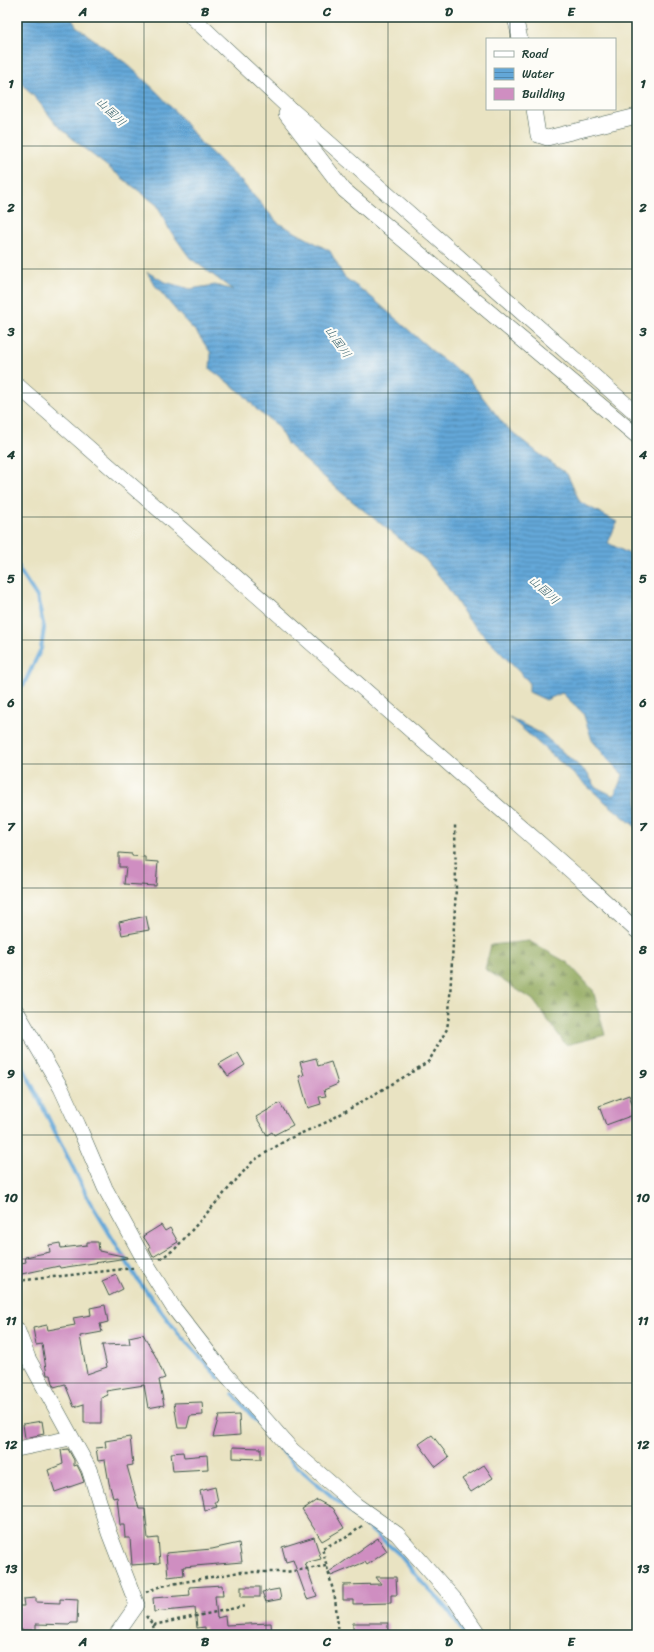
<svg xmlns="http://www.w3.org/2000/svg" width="654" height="1652" viewBox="0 0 654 1652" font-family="Sriracha,'Klee One',sans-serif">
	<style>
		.forest { fill: url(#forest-firs); stroke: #567146 }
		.water { fill: url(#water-rules); stroke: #417286 }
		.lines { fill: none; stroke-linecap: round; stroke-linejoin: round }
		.stream { stroke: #63a7d8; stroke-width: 4 }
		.building { fill: #cf8ec1 }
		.minor-casing { stroke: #3d5649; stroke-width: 16 }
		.path { stroke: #3d5649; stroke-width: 2.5; stroke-dasharray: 3 3; stroke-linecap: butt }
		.minor { stroke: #fff; stroke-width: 15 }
		.grid { fill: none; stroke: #1f3d34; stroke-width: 1; stroke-opacity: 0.55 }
		.labels { text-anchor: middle; stroke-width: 4; stroke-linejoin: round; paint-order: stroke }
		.water-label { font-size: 12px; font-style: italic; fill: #37626d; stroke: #fdfcf7 }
		.neatline { fill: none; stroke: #1f3d34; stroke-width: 1.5 }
		.grid-label { font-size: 13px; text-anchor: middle; font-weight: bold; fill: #1f3d34 }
	</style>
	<defs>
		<pattern id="forest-firs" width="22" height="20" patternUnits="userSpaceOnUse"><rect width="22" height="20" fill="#8ca557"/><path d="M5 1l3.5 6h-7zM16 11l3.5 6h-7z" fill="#728849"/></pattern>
		<pattern id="water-rules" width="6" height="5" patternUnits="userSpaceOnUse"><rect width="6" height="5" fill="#63a7d8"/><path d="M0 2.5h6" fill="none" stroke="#5189b0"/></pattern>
	</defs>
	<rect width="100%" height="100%" fill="#fdfcf7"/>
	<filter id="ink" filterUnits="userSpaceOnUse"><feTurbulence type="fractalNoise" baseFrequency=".025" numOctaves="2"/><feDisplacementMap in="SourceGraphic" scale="8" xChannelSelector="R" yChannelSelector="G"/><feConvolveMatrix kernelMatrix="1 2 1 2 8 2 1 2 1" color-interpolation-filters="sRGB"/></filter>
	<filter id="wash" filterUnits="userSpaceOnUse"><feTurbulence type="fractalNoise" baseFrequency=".012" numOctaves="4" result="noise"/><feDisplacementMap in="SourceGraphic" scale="16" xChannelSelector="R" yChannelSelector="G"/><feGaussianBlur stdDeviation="0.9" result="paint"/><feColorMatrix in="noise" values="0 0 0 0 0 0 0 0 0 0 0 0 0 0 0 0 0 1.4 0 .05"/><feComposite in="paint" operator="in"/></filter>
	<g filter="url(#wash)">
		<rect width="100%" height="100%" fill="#e9e3c2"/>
		<path class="forest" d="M529,941L568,963L593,990L605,1035L566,1045L533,1000L485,969L491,945Z"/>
		<path class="water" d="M17,17H71L76,26L127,64L158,93L182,119L200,142L240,180L278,223L330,251L344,277L370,296L437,355L466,376L506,427L538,453L567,474L580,502L617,522L608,543L637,558V828L604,801L509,717L542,734L587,773L596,787L614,796L623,775L610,762L592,740L583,713L562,693L546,700L529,692V682L468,619L444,582L425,559L342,493L288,445L276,424L259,412L243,394L210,369L211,353L197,333L179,314L154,284L147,272L165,282L190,289L215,285L233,290L190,258L169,229L157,205L81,146L56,124L38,101L17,78Z"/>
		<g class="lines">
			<g class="stream">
				<path d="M17,565L19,567V571L22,574L37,597L44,628L41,649L24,684L17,690"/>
				<path d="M17,1055L89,1200L137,1279L178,1333L219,1378"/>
				<path d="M233,1394L293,1463L398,1553L421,1581L446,1607L465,1635"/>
			</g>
		</g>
		<g id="blocks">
			<g class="building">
				<path d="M119,853L132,854V856L145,857V861L158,862L156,886L124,884L126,867H119Z"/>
				<path d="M146,916L149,930L122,935L119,922Z"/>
				<path d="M238,1053L245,1065L228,1076L219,1064Z"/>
				<path d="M316,1058L318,1066L331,1062L338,1084L324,1090L326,1096L319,1097L321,1104L308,1108L299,1076L304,1075L300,1062Z"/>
				<path d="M629,1095L636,1114L606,1125L599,1106Z"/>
				<path d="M280,1103L293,1125L274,1135L272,1132L267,1135L256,1117Z"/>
				<path d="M161,1225L165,1231L170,1228L178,1242L153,1257L149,1249L150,1247L143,1236Z"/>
				<path d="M87,1242H98L99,1251L127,1257V1258L60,1268L59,1266L17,1275V1264L26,1262L25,1257L50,1252L49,1245L60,1243L61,1248L87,1245Z"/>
				<path d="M116,1275L123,1289L109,1296L102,1281Z"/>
				<path d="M105,1305L108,1322L100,1324L102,1332L80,1336L87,1374L107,1367L102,1345L130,1344L129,1337L143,1334L156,1357L165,1378L159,1380L164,1405L148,1408L144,1385L106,1391L108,1395L101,1398V1423H84V1404L74,1407L65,1384L54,1387L51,1375H47L42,1344L36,1345L33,1328L47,1325L48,1330L75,1325L73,1318L91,1315L90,1308Z"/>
				<path d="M202,1402L203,1415L190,1416L187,1428H178L174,1403Z"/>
				<path d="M239,1415L240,1435L213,1437L219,1416Z"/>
				<path d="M42,1421L44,1434L25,1438L23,1424Z"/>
				<path d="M432,1435L449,1457L436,1467L419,1444Z"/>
				<path d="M130,1437L133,1465L127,1466L139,1509H145L148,1539L158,1538L160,1563L132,1565L130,1538H125L124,1525H120L117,1497L113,1498L109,1483L105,1460L98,1461L96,1448L106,1447L105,1441Z"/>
				<path d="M233,1447L261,1448V1459L233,1458Z"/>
				<path d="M68,1449L74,1460V1466L77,1465L81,1473L84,1482L55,1492L48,1470L63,1464L61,1450Z"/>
				<path d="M183,1452L184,1457L207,1455L208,1469L173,1471L171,1453Z"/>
				<path d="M484,1465L493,1478L471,1492L462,1479Z"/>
				<path d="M215,1487L218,1502H215L217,1507L204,1510L200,1491Z"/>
				<path d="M317,1500L332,1508L344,1528L322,1541L302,1510Z"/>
				<path d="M314,1537L321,1559L305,1563L317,1596L307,1599L293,1560L286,1562L282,1547Z"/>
				<path d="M378,1538L387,1551L367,1565L365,1562L331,1576L329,1572Z"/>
				<path d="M239,1543L242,1562L183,1567L184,1575L168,1577L166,1553L212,1549Z"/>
				<path d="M376,1577H396L397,1595H391V1603L353,1604V1600H343V1585L381,1584Z"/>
				<path d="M222,1585L223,1596H215L217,1618L225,1616L226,1625L271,1623L272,1635H205V1627L197,1628L195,1608L154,1612L153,1598L190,1595L189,1587Z"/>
				<rect x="241" y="1587" width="19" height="10"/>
				<path d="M279,1589L281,1599L266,1602L262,1592Z"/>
				<path d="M36,1598V1602L60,1603V1599L78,1600L77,1623H71L69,1625L36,1624V1630H17V1606H24L23,1599Z"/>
				<path d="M353,1623H388V1634L353,1635Z"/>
			</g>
		</g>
	</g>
	<g filter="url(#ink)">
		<use href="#blocks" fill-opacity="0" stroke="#3d5649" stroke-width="1"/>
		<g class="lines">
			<g class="minor-casing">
				<g id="minor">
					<path d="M192,17L289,108L286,114L344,190L637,436"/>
					<path d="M515,17L520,39"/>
					<path d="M534,109L538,135L547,138L637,116"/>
					<path d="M293,111L637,414"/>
					<path d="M17,385L586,884L637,931"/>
					<path d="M17,1012L61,1088L78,1125L105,1188L148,1267L173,1307L222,1370L292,1450L356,1505L397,1534L456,1601L479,1635"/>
					<path d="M17,1329L28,1358L89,1469L109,1533L137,1605L116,1635"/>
					<path d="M17,1449L71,1438"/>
				</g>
			</g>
			<g class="path">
				<path d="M160,1259L175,1249L253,1161L288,1139L327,1122L409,1074L429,1061L447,1029L449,1015L456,888L455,825"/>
				<path d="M17,1281L133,1268"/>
				<path d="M146,1592L161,1586L240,1572H286L326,1566"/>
				<path d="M146,1616L153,1625L245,1606"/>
				<path d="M153,1625L155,1635"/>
				<path d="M339,1635L335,1598L322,1548L344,1539L362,1526"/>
			</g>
			<use href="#minor" class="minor"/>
		</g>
	</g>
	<path class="grid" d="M144,17V1635M266,17V1635M388,17V1635M510,17V39M510,109V1635M17,146H637M17,269H637M17,393H637M17,517H637M17,640H637M17,764H637M17,888H637M17,1012H637M17,1135H637M17,1259H637M17,1383H637M17,1506H637"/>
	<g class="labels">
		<g class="water-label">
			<text transform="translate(111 112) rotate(44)" y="4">山国川</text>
			<text transform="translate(338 342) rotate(55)" y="4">山国川</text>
			<text transform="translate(544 590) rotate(43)" y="4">山国川</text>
		</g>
	</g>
	<rect width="654" height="1652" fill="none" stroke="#fdfcf7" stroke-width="44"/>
	<rect x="486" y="38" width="130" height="72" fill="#fdfcf7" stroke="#a4b0a9"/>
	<rect x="494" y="51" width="20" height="6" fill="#ffffff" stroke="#a4b0a9"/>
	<text x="522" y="58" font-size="12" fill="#1f3d34">Road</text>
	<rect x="494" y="68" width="20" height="12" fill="url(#water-rules)" stroke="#a4b0a9"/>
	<text x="522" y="78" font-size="12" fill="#1f3d34">Water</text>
	<rect x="494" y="88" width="20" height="12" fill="#cf8ec1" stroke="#a4b0a9"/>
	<text x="522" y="98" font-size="12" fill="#1f3d34">Building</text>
	<rect x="22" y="22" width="610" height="1608" class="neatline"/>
	<g class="grid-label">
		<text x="83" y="16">A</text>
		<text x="205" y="16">B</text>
		<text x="327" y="16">C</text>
		<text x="449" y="16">D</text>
		<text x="571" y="16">E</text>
		<text x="11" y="88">1</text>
		<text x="643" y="88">1</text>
		<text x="11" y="212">2</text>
		<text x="643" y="212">2</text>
		<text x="11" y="336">3</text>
		<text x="643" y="336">3</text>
		<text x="11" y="459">4</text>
		<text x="643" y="459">4</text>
		<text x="11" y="583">5</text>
		<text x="643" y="583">5</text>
		<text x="11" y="707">6</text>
		<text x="643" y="707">6</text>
		<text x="11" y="831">7</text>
		<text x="643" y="831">7</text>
		<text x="11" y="954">8</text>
		<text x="643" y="954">8</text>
		<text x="11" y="1078">9</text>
		<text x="643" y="1078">9</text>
		<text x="11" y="1202">10</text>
		<text x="643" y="1202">10</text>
		<text x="11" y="1325">11</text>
		<text x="643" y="1325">11</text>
		<text x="11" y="1449">12</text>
		<text x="643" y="1449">12</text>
		<text x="11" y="1573">13</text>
		<text x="643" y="1573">13</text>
		<text x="83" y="1646">A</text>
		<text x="205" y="1646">B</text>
		<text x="327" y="1646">C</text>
		<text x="449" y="1646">D</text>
		<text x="571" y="1646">E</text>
	</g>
</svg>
